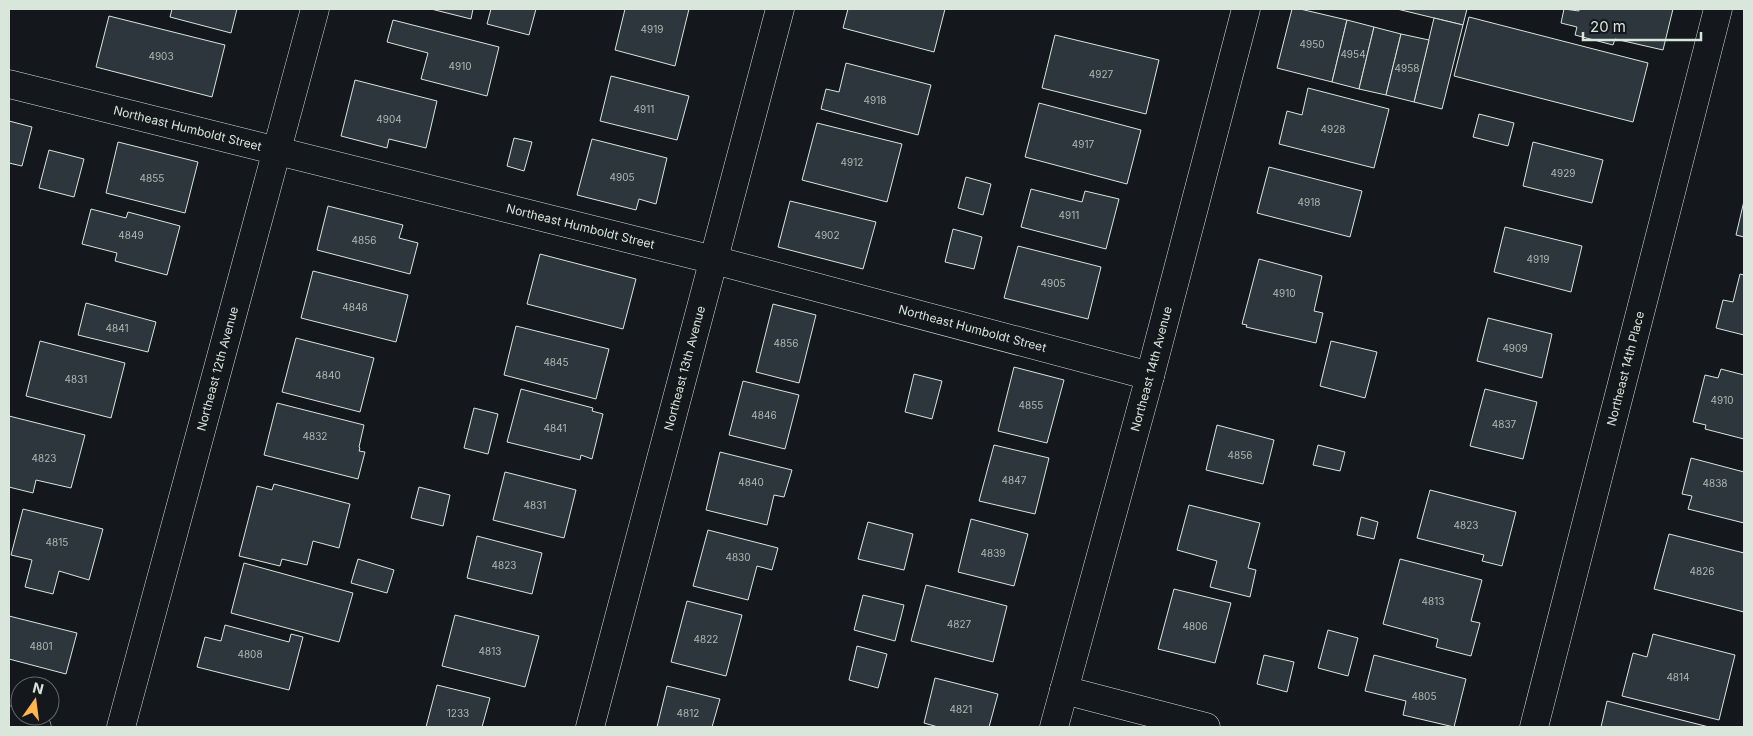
<svg xmlns="http://www.w3.org/2000/svg" width="1753" height="736" viewBox="0 0 1753 736" font-family="Inter,sans-serif">
	<style>
		.building { fill: #2c363c; stroke: #d8e6dc }
		.lines { fill: none; stroke-linecap: round; stroke-linejoin: round }
		.minor-casing { stroke: #d8e6dc; stroke-width: 29 }
		.minor { stroke: #14181c; stroke-width: 28 }
		.labels { text-anchor: middle; stroke-width: 4; stroke-linejoin: round; paint-order: stroke }
		.number-label { font-size: 10px; fill: #adbab4 }
		.street-label { font-size: 12px; fill: #d8e6dc; stroke: #14181c }
	</style>
	<rect width="100%" height="100%" fill="#14181c"/>
	<g class="building">
		<path d="M172,9H237L231,33L170,17Z"/>
		<path d="M431,9H473L471,19Z"/>
		<path d="M491,9H536L529,35L487,24Z"/>
		<path d="M625,9H689L675,66L615,50Z"/>
		<path d="M848,9H945L934,52L843,28Z"/>
		<path d="M1292,9H1300L1347,20L1332,82L1277,68Z"/>
		<path d="M1397,9H1467L1463,25Z"/>
		<path d="M1564,9L1579,11V9H1673L1663,50L1615,39L1613,45L1575,35L1577,27L1561,23Z"/>
		<path d="M109,16L225,45L212,97L96,67Z"/>
		<path d="M1469,17L1648,63L1633,122L1454,76Z"/>
		<path d="M1434,18L1463,25L1442,109L1414,102Z"/>
		<path d="M393,20L499,47L487,96L421,79L428,53L387,42Z"/>
		<path d="M1347,20L1374,27L1359,89L1332,82Z"/>
		<path d="M1374,27L1401,34L1386,95L1359,89Z"/>
		<path d="M1401,34L1429,40L1414,102L1386,95Z"/>
		<path d="M1055,35L1159,60L1146,114L1042,88Z"/>
		<path d="M846,63L931,85L918,135L821,109L826,89L839,92Z"/>
		<path d="M611,76L689,96L677,140L600,121Z"/>
		<path d="M355,80L437,101L426,148L389,139L387,148L341,136Z"/>
		<path d="M1308,88L1389,109L1374,168L1279,144L1287,111L1302,115Z"/>
		<path d="M1039,103L1141,130L1127,184L1025,157Z"/>
		<path d="M1479,114L1514,123L1508,146L1473,137Z"/>
		<path d="M9,121L32,127L22,166L9,163Z"/>
		<path d="M817,123L902,144L887,202L802,180Z"/>
		<path d="M514,138L532,142L524,171L507,166Z"/>
		<path d="M592,139L667,158L656,204L639,199L636,210L577,195Z"/>
		<path d="M118,142L198,162L185,213L106,193Z"/>
		<path d="M1533,142L1603,160L1592,203L1523,186Z"/>
		<path d="M49,150L84,159L74,197L39,188Z"/>
		<path d="M1269,167L1362,191L1350,237L1257,213Z"/>
		<path d="M966,177L991,184L983,215L958,208Z"/>
		<path d="M1031,189L1082,202L1085,191L1119,199L1106,249L1021,227Z"/>
		<path d="M790,201L876,222L863,269L778,247Z"/>
		<path d="M1744,201V237L1736,235Z"/>
		<path d="M328,206L403,225L399,238L418,243L410,274L317,250Z"/>
		<path d="M91,209L126,218L128,212L180,226L167,275L115,261L117,253L82,244Z"/>
		<path d="M1505,227L1582,246L1571,292L1494,272Z"/>
		<path d="M953,229L982,237L974,269L945,262Z"/>
		<path d="M1018,246L1101,267L1088,319L1004,298Z"/>
		<path d="M540,254L636,279L623,329L527,304Z"/>
		<path d="M1259,259L1322,276L1314,311L1323,313L1316,343L1246,327L1247,325L1242,324Z"/>
		<path d="M313,271L408,295L396,342L301,318Z"/>
		<path d="M1740,274L1744,275V335L1716,328L1723,300L1733,302Z"/>
		<path d="M86,303L156,322L148,352L78,335Z"/>
		<path d="M773,304L816,315L799,383L756,372Z"/>
		<path d="M1488,318L1552,334L1542,378L1477,361Z"/>
		<path d="M516,326L609,349L596,399L504,375Z"/>
		<path d="M296,338L374,358L360,412L282,392Z"/>
		<path d="M40,341L125,363L111,418L26,396Z"/>
		<path d="M1331,341L1377,352L1365,398L1320,386Z"/>
		<path d="M1014,367L1064,380L1047,443L998,431Z"/>
		<path d="M1721,369L1744,375V439L1705,429L1706,425L1693,422L1705,375L1718,378Z"/>
		<path d="M914,374L942,381L932,419L905,412Z"/>
		<path d="M743,381L799,395L785,449L729,435Z"/>
		<path d="M521,389L593,408L592,411L603,414L592,459L581,455L580,460L507,442Z"/>
		<path d="M1485,389L1537,402L1523,459L1470,446Z"/>
		<path d="M277,403L364,425L359,447L360,448L359,451L365,452L358,479L264,455Z"/>
		<path d="M474,408L498,414L488,454L464,448Z"/>
		<path d="M9,416L85,435L71,488L36,480L33,493L9,487Z"/>
		<path d="M1217,425L1274,440L1263,484L1206,470Z"/>
		<path d="M994,445L1049,458L1035,514L979,501Z"/>
		<path d="M1318,445L1345,452L1340,471L1313,465Z"/>
		<path d="M720,452L792,470L784,497L774,495L767,525L706,510Z"/>
		<path d="M1691,458L1744,472V523L1688,509L1692,496L1682,494Z"/>
		<path d="M505,472L576,490L564,538L493,520Z"/>
		<path d="M274,484L350,504L339,548L313,541L307,565L282,559L280,566L239,556L257,486L272,490Z"/>
		<path d="M419,487L450,495L443,526L411,518Z"/>
		<path d="M1430,490L1516,512L1502,566L1482,561L1484,555L1417,538Z"/>
		<path d="M1189,505L1260,523L1248,568L1256,570L1250,597L1210,587L1217,561L1177,550Z"/>
		<path d="M23,509L103,529L89,580L59,571L53,594L25,587L32,560L11,555Z"/>
		<path d="M1361,517L1378,522L1374,539L1357,535Z"/>
		<path d="M971,519L1028,534L1014,586L958,572Z"/>
		<path d="M868,522L913,534L904,570L858,559Z"/>
		<path d="M708,530L778,548L772,570L757,566L748,600L693,586Z"/>
		<path d="M1669,534L1744,553V612L1654,589Z"/>
		<path d="M477,536L542,553L532,594L467,578Z"/>
		<path d="M358,559L394,570L387,593L351,583Z"/>
		<path d="M1400,559L1482,580L1471,621L1480,623L1471,656L1436,647L1438,639L1383,624Z"/>
		<path d="M244,563L353,593L339,642L231,613Z"/>
		<path d="M926,585L1007,606L993,662L911,641Z"/>
		<path d="M1174,589L1231,603L1215,663L1158,649Z"/>
		<path d="M863,595L904,605L895,641L854,630Z"/>
		<path d="M687,601L742,615L726,676L671,662Z"/>
		<path d="M455,615L539,636L525,687L442,666Z"/>
		<path d="M9,616L77,633L66,674L9,659Z"/>
		<path d="M225,625L289,642L291,634L303,637L289,690L197,667L205,637L221,641Z"/>
		<path d="M1328,630L1358,638L1348,676L1318,668Z"/>
		<path d="M1653,634L1735,655L1719,720L1622,696L1633,653L1647,657Z"/>
		<path d="M857,646L887,654L878,688L849,680Z"/>
		<path d="M1264,655L1294,662L1287,692L1257,684Z"/>
		<path d="M1374,655L1466,679L1454,727L1403,715L1406,701L1365,691Z"/>
		<path d="M935,678L998,694L989,727H938L924,723Z"/>
		<path d="M437,685L490,698L482,727H426Z"/>
		<path d="M667,686L720,699L712,727H657Z"/>
		<path d="M1607,701L1709,727H1601Z"/>
	</g>
	<g class="lines">
		<g class="minor-casing">
			<g id="minor">
				<path id="s1" d="M9,84L714,260L1150,376"/>
				<path d="M1064,690L1206,727"/>
				<path d="M9,720L37,727"/>
				<path id="s2" d="M121,727L315,9"/>
				<path id="s3" d="M590,727L780,9"/>
				<path id="s4" d="M1054,727L1150,376L1246,9"/>
				<path id="s5" d="M1534,727L1718,9"/>
			</g>
		</g>
		<use href="#minor" class="minor"/>
	</g>
	<g class="labels">
		<g class="number-label">
			<text x="652" y="33">4919</text>
			<text x="1312" y="48">4950</text>
			<text x="1353" y="58">4954</text>
			<text x="161" y="60">4903</text>
			<text x="460" y="70">4910</text>
			<text x="1407" y="72">4958</text>
			<text x="1101" y="78">4927</text>
			<text x="875" y="104">4918</text>
			<text x="644" y="113">4911</text>
			<text x="389" y="123">4904</text>
			<text x="1333" y="133">4928</text>
			<text x="1083" y="148">4917</text>
			<text x="852" y="166">4912</text>
			<text x="1563" y="177">4929</text>
			<text x="622" y="181">4905</text>
			<text x="152" y="182">4855</text>
			<text x="1309" y="206">4918</text>
			<text x="1069" y="219">4911</text>
			<text x="131" y="239">4849</text>
			<text x="827" y="239">4902</text>
			<text x="364" y="244">4856</text>
			<text x="1538" y="263">4919</text>
			<text x="1053" y="287">4905</text>
			<text x="1284" y="297">4910</text>
			<text x="355" y="311">4848</text>
			<text x="117" y="332">4841</text>
			<text x="786" y="347">4856</text>
			<text x="1515" y="352">4909</text>
			<text x="556" y="366">4845</text>
			<text x="328" y="379">4840</text>
			<text x="76" y="383">4831</text>
			<text x="1722" y="404">4910</text>
			<text x="1031" y="409">4855</text>
			<text x="764" y="419">4846</text>
			<text x="1504" y="428">4837</text>
			<text x="555" y="432">4841</text>
			<text x="315" y="440">4832</text>
			<text x="1240" y="459">4856</text>
			<text x="44" y="462">4823</text>
			<text x="1014" y="484">4847</text>
			<text x="751" y="486">4840</text>
			<text x="1715" y="487">4838</text>
			<text x="535" y="509">4831</text>
			<text x="1466" y="529">4823</text>
			<text x="57" y="546">4815</text>
			<text x="993" y="557">4839</text>
			<text x="738" y="561">4830</text>
			<text x="504" y="569">4823</text>
			<text x="1702" y="575">4826</text>
			<text x="1433" y="605">4813</text>
			<text x="959" y="628">4827</text>
			<text x="1195" y="630">4806</text>
			<text x="706" y="643">4822</text>
			<text x="41" y="650">4801</text>
			<text x="490" y="655">4813</text>
			<text x="250" y="658">4808</text>
			<text x="1678" y="681">4814</text>
			<text x="1424" y="700">4805</text>
			<text x="961" y="713">4821</text>
			<text x="458" y="717">1233</text>
			<text x="688" y="717">4812</text>
		</g>
		<g class="street-label">
			<text dy="4" stroke="none"><textPath href="#s1" startOffset="184">Northeast Humboldt Street</textPath></text>
			<text dy="4" stroke="none"><textPath href="#s1" startOffset="589">Northeast Humboldt Street</textPath></text>
			<text dy="4" stroke="none"><textPath href="#s1" startOffset="994">Northeast Humboldt Street</textPath></text>
			<text dy="4" stroke="none"><textPath href="#s2" startOffset="371">Northeast 12th Avenue</textPath></text>
			<text dy="4" stroke="none"><textPath href="#s3" startOffset="371">Northeast 13th Avenue</textPath></text>
			<text dy="4" stroke="none"><textPath href="#s4" startOffset="371">Northeast 14th Avenue</textPath></text>
			<text dy="4" stroke="none"><textPath href="#s5" startOffset="370">Northeast 14th Place</textPath></text>
		</g>
	</g>
	<rect width="1753" height="736" fill="none" stroke="#d8e6dc" stroke-width="20"/>
	<g transform="translate(35 701) rotate(14)"><circle r="24" fill="#14181c" stroke="#626a69"/>
	<path d="M0-4L9 19L0 12L-9 19Z" fill="#ffb74d"/>
	<text y="-8" font-size="14" font-weight="bold" text-anchor="middle" fill="#d8e6dc">N</text>
	</g>
	<path d="M1583 32v8h118v-8" fill="none" stroke="#d8e6dc" stroke-width="2.5"/>
	<text x="1590" y="32" font-size="15" fill="#d8e6dc" stroke="#14181c" stroke-width="4" paint-order="stroke">20 m</text>
</svg>
